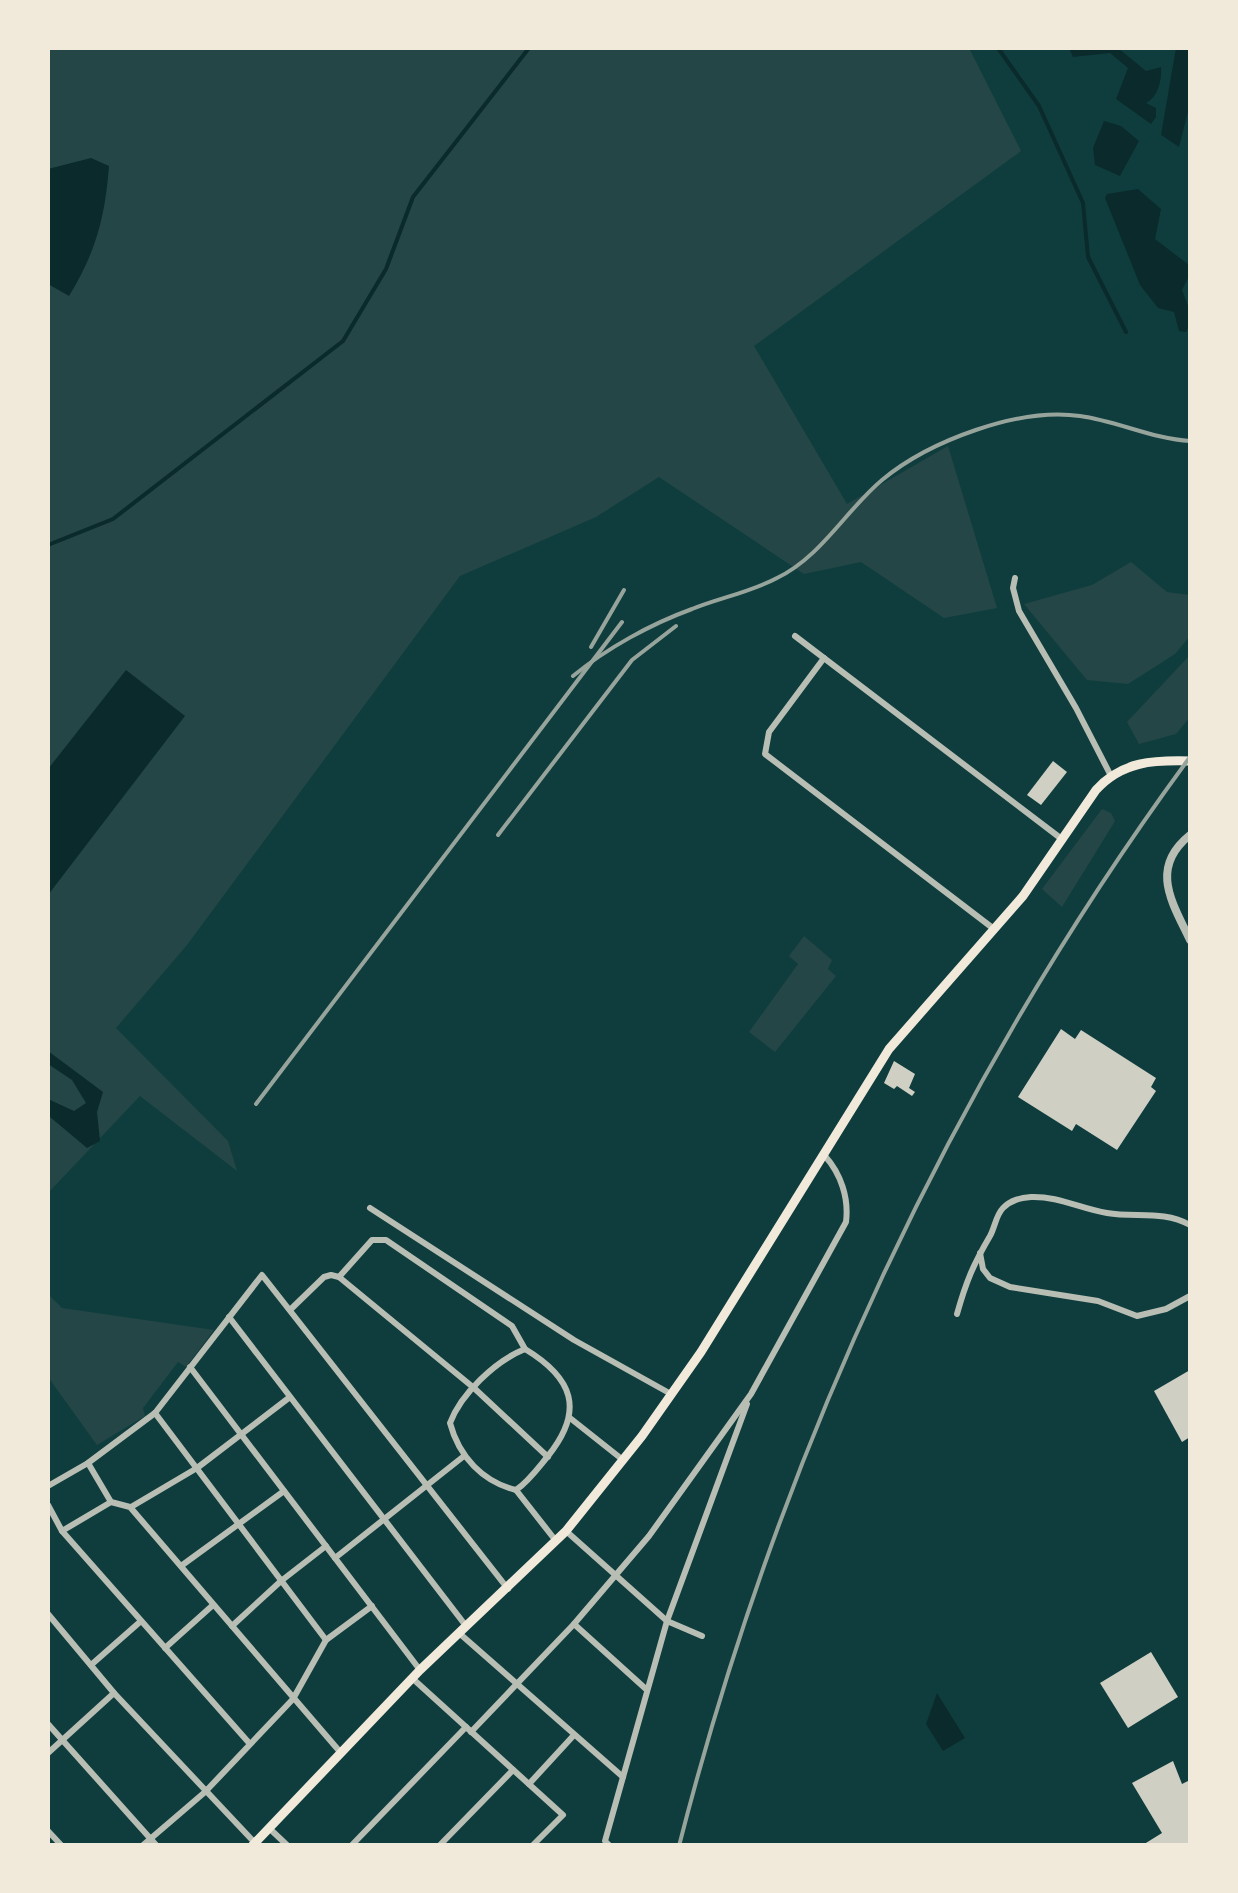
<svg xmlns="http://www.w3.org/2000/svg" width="1238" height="1893" viewBox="0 0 1238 1893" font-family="Jost,sans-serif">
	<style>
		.green { fill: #244646 }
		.water { fill: #0a2a2b }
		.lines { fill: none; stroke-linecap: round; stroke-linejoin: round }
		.stream { stroke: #0a2a2b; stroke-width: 4 }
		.building { fill: #cfcfc3 }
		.minor { stroke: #b8beb3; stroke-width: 6 }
		.tertiary { stroke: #b8beb3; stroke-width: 8 }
		.secondary { stroke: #f1e9da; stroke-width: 9 }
		.rail { stroke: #97a49c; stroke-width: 4 }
	</style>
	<rect width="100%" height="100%" fill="#0f3d3e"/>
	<g class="green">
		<path d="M48,48H969L1021,151L754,346L847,504L948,446L997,608L944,618L861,562L804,574L659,477L596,517L460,576L187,945L116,1028L228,1141L237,1171L140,1096L48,1193Z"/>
		<path d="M1131,562L1167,592L1190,595V636L1175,654L1128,684L1087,680L1024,604L1092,585Z"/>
		<path d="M1190,655V717L1176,734L1139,744L1127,722Z"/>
		<path d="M1102,809L1111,813L1115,821L1062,907L1042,889Z"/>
		<path d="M804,936L832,960L828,969L836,976L775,1052L749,1032L798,964L789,956Z"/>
		<path d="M48,1294L62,1308L214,1330L186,1367L178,1362L143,1408L145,1416L97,1445L48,1377Z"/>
	</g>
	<g class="water">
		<path d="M1069,48H1118L1146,71L1161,67C1162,80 1158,97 1146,103L1156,108V117L1151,124L1116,99L1128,68L1110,53L1073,57Z"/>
		<path d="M1176,48H1190V104L1179,147L1161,135Z"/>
		<path d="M1104,121L1121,126L1139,141L1120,176L1095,165L1093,148Z"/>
		<path d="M91,158L109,166C105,217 96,252 69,296L48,284V169Z"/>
		<path d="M1138,189L1161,209L1155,239L1189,265L1190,274L1182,290C1187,304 1195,318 1186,332L1179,331L1174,312L1158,308L1140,285L1105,198L1107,194Z"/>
		<path d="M126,670L185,716L48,895V769Z"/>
		<path d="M48,1051L103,1092L97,1112L100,1141L87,1148L50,1117L48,1099L74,1111L86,1103L72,1080L48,1064Z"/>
		<path d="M937,1693L965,1738L943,1751L926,1724Z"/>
	</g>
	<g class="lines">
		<g class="stream">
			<path d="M998,48L1039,106L1083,203L1088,257L1126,332"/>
			<path d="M48,545L113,519L343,341L386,269L413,197L529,48"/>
		</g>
	</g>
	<g class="building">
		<path d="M1053,761L1067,772L1041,805L1027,795Z"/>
		<path d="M1061,1029L1075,1039L1081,1030L1156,1078L1151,1087L1156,1091L1117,1150L1076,1124L1072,1131L1018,1097Z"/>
		<path d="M894,1061L915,1074L909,1088L915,1092L912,1096L897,1086L894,1089L884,1083Z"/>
		<path d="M1190,1370V1437L1182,1442L1154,1391Z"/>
		<path d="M1151,1652L1178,1697L1128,1728L1100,1683Z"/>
		<path d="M1173,1761L1182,1784L1190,1780V1846H1141L1162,1833L1132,1783Z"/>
	</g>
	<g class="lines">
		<g class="minor">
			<path d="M1015,578L1013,588L1019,611L1076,708L1111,776"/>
			<path d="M795,636L1063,840"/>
			<path d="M824,658L769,732L765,754L994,929"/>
			<path d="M370,1208L574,1340L671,1394"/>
			<path d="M980,1253L983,1269L990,1278L1010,1287L1098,1301L1137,1316L1166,1309L1190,1296"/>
			<path d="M339,1277L372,1240H386L512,1326L525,1349"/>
			<path d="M290,1310L324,1277L331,1275L339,1277L474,1388L548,1457"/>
			<path d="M957,1314C966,1282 973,1265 990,1236C995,1227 996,1215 1003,1208C1011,1200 1020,1198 1031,1197C1058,1196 1081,1209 1107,1213C1136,1218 1163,1210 1190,1225"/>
			<path d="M229,1317L466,1626"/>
			<path d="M525,1349C573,1378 585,1410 548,1456C538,1468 529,1481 516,1490C483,1482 459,1457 450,1423C461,1394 495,1361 525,1349Z"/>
			<path d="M190,1367L420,1670"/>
			<path d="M155,1413L326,1640"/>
			<path d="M570,1418L623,1460"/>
			<path d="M88,1463L111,1502L130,1507L341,1753"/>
			<path d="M48,1486L88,1463L155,1413L262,1275L508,1589"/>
			<path d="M516,1490L556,1541"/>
			<path d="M48,1505L62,1531L250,1744"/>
			<path d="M131,1507L197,1468L290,1397"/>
			<path d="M62,1531L111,1502"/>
			<path d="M566,1531L667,1621L702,1636"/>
			<path d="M335,1558L464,1456"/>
			<path d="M181,1566L284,1491"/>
			<path d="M48,1614L114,1693L255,1843"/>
			<path d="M574,1624L647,1690"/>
			<path d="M232,1626L281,1581L326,1546"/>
			<path d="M459,1633L623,1777"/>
			<path d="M165,1648L213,1605"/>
			<path d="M91,1665L141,1621"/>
			<path d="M412,1678L563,1815L532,1846"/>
			<path d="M48,1724L157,1846"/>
			<path d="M471,1732L574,1624L649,1536L751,1394L846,1222C849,1198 841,1174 825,1156"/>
			<path d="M48,1753L114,1693"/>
			<path d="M529,1784L574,1735"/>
			<path d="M270,1829L288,1846"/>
			<path d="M48,1831L62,1846"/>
			<path d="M142,1846L205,1792L293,1699L326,1640L372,1606"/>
			<path d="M351,1846L466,1727"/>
			<path d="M439,1846L513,1770"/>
			<path d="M610,1846L605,1841L667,1621L747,1404"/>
		</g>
		<path class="tertiary" d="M1190,835C1149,868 1172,902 1190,940"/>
		<path class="secondary" d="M252,1846L420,1670L566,1531L642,1436L701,1352L889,1049L1023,896L1096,790C1122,761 1154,760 1190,761"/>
		<g class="rail">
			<path d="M591,647L624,590"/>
			<path d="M573,676C607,648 651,624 692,609C719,598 751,592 777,578C821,557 846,510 882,480C929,441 1019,407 1080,416C1117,421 1153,439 1190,441"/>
			<path d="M498,835L632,660L676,626"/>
			<path d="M256,1104L622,622"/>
			<path d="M679,1846C779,1455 951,1082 1190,757"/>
		</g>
	</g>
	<rect width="1238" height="1893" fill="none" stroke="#f1e9da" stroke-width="100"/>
</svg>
